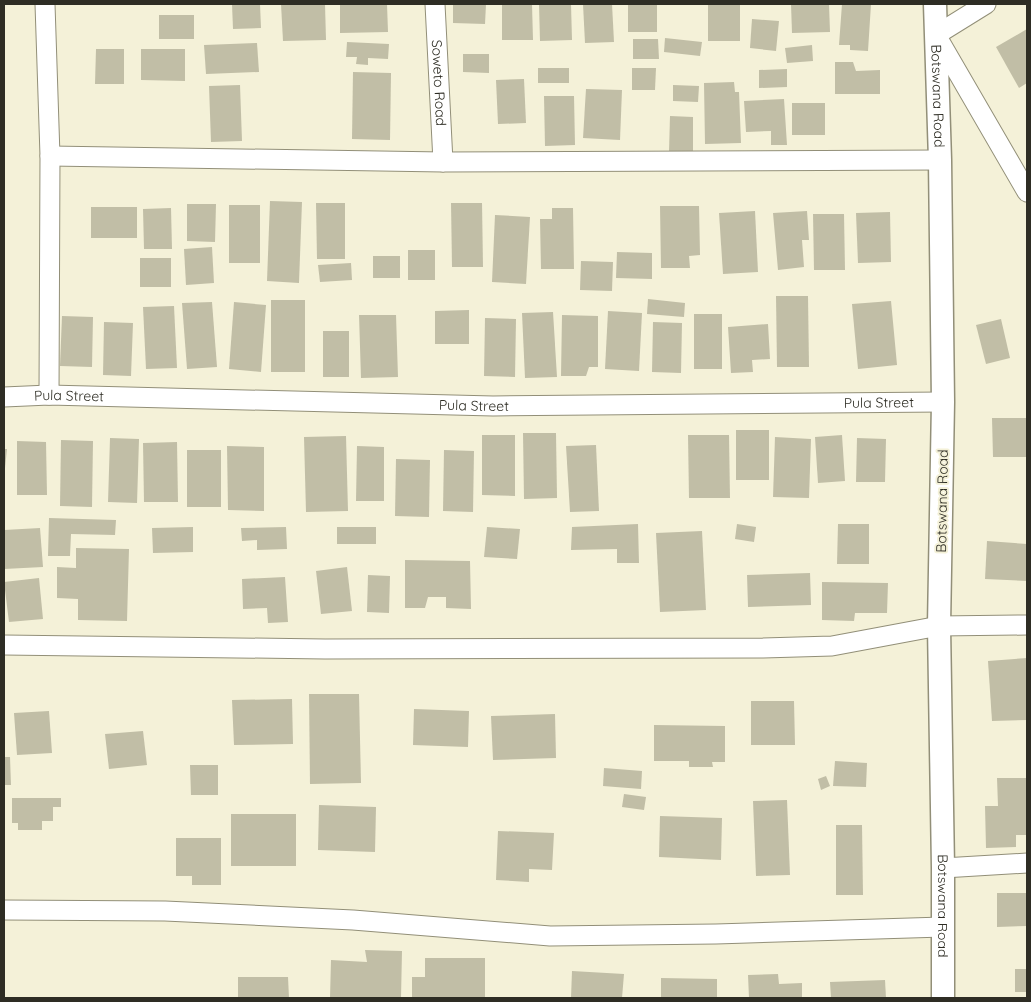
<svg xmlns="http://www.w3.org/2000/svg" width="1031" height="1002" viewBox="0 0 1031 1002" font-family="Quicksand,sans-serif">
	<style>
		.building { fill: #c1bea6 }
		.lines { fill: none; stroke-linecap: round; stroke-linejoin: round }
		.minor-casing { stroke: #928f78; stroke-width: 21 }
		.tertiary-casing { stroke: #928f78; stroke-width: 25 }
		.minor { stroke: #fff; stroke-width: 19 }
		.tertiary { stroke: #fff; stroke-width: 22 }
		.labels { text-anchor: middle; stroke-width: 4; stroke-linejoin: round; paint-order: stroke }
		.street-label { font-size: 14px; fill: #2e2d24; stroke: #f4f1d8 }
	</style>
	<rect width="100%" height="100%" fill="#f4f1d8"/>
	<g class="building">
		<path d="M232,4H260L261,28L233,29Z"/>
		<path d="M281,4H325L326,40L283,41Z"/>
		<path d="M340,4H387L388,32L340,33Z"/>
		<path d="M453,4H486L485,24L453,23Z"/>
		<path d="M502,4H532L533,40H502Z"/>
		<path d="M539,4H571L572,40L540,41Z"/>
		<path d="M583,4H612L614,42L585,43Z"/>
		<rect x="628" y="4" width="29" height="28"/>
		<rect x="708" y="4" width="32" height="37"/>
		<path d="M791,4H829L830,32L792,33Z"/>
		<path d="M842,4H871L868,51L850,50V45H839Z"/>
		<rect x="159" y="15" width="35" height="24"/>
		<path d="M752,19L779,21L776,51L750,48Z"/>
		<path d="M1027,29V83L1019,88L996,47Z"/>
		<path d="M665,38L702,42L700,56L664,52Z"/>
		<path d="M633,39H658L659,59H633Z"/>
		<path d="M347,42L389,44L388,59L368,58V65L356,64L357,57H346Z"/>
		<path d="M257,43L259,72L206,74L204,45Z"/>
		<path d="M812,45L813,61L787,63L785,48Z"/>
		<path d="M96,49H124V84H95Z"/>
		<path d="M141,49H185V81L141,80Z"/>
		<path d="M463,54H489V73L463,72Z"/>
		<path d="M835,62H853L856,71L880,70V94H835Z"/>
		<rect x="538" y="68" width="31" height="15"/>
		<path d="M632,68H656L655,90H632Z"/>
		<path d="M787,69V87L759,88V70Z"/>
		<path d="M353,72L391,73L390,140L352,139Z"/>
		<path d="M524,79L526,123L498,124L496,80Z"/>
		<path d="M734,82L735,92H739L741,143L705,144L704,83Z"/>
		<path d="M240,85L242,141L211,142L209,86Z"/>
		<path d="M673,85L699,86L698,102L673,101Z"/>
		<path d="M586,89L622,90L620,140L583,138Z"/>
		<path d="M544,96H574L575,145L545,146Z"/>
		<path d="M784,99L787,145H771V131L746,132L744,101Z"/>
		<rect x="792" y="103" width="33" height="32"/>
		<path d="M670,116L693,117V153L669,152Z"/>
		<path d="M270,201L302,202L299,283L267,281Z"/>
		<path d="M316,203H345V259H317Z"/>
		<path d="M451,203H482L483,267H452Z"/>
		<path d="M187,204H216L215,242L187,241Z"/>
		<rect x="229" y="205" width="31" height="58"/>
		<path d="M660,206H699L700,255L689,256L690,268H661Z"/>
		<rect x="91" y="207" width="46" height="31"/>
		<path d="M171,208L172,249H144L143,209Z"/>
		<path d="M552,208H573L574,269H541L540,219H552Z"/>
		<path d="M755,211L758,272L723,274L719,213Z"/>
		<path d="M807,211L809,240H802L804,267L778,270L773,213Z"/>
		<path d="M890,212L891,262L858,263L856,213Z"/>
		<path d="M813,214H844L845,270H814Z"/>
		<path d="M495,215L530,217L526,284L492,282Z"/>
		<path d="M212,247L214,283L186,285L184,249Z"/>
		<rect x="408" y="250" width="27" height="30"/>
		<path d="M617,252L652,253V279L616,278Z"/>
		<rect x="373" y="256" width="27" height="22"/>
		<rect x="140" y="258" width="31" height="29"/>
		<path d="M581,261L613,262L612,291L580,290Z"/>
		<path d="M351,263L352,280L320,282L318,265Z"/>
		<path d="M776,296H808L809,367H777Z"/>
		<path d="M648,299L685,303L684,317L647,314Z"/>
		<rect x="271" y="300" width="34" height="72"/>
		<path d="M891,301L897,365L858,369L852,304Z"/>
		<path d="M212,302L217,367L187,369L182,303Z"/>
		<path d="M234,302L266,305L261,372L229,369Z"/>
		<path d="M174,306L177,368L146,369L143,307Z"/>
		<path d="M469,310V344H435V311Z"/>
		<path d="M608,311L642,313L639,371L605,369Z"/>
		<path d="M553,312L557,377L525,378L522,313Z"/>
		<rect x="694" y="314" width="28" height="55"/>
		<path d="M359,315H396L398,377L361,378Z"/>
		<path d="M562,315L598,316V367H589L586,376H561Z"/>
		<path d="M62,316L93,317L92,367L60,366Z"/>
		<path d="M485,318L516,319L515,377L484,376Z"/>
		<path d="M1001,319L1010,358L986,364L976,325Z"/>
		<path d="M104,322L133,323L131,376L103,375Z"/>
		<path d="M653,322L682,323L681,373L652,372Z"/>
		<path d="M768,324L770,359L752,360L753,372L731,373L728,327Z"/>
		<rect x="323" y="331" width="26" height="46"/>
		<path d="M992,418H1027V457H993Z"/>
		<rect x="736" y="430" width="33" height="50"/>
		<path d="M523,433H556L557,498L524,499Z"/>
		<path d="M482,435H515V496L482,495Z"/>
		<path d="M688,435H729L730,498H689Z"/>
		<path d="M842,435L845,481L818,483L815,437Z"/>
		<path d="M346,436L348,511L306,512L304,437Z"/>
		<path d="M775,437L811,439L809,498L773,497Z"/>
		<path d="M110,438L139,439L137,503L108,502Z"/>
		<path d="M857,438L886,439L885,482H856Z"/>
		<path d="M61,440L93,441L92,507L60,506Z"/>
		<path d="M17,441L46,442L47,495H17Z"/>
		<path d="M177,442L178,502H144L143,443Z"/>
		<path d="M596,445L599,511L570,512L566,446Z"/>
		<path d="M227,446L264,447V511L228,510Z"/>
		<path d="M357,446L384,447V501H356Z"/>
		<path d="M4,449H7L5,468H4Z"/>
		<rect x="187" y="450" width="34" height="57"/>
		<path d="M444,450L474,451L473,512L443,511Z"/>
		<path d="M396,459L430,460L429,517L395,516Z"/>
		<path d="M49,518L116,520L115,535L71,534L70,556H48Z"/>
		<path d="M638,524L639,563H617V549L571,550L572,527Z"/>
		<path d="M737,524L756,527L754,542L735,539Z"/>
		<path d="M838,524H869V564H837Z"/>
		<path d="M193,527V552L153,553L152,528Z"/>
		<path d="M286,527L287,549L257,550V540L242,541L241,528Z"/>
		<rect x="337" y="527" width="39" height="17"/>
		<path d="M487,527L520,529L517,559L484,557Z"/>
		<path d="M40,528L43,567L4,569V530Z"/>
		<path d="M702,531L706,610L660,612L656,533Z"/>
		<path d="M987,541L1027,544V581L985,579Z"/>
		<path d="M76,548L129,549L127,621L78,620V599L57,598V567L76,568Z"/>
		<path d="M405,560L470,561L471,609L446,608V597H428L425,608H405Z"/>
		<path d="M347,567L352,611L321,614L316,571Z"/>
		<path d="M810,573L811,605L748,607L747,575Z"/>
		<path d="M368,575L390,576L389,613L367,612Z"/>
		<path d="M285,577L288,622L268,623L267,608L243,609L242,579Z"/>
		<path d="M39,578L43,619L9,622L4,582Z"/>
		<path d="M822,582L888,583L887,613H855L854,621L822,620Z"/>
		<path d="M1027,658V720L992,721L988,661Z"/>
		<path d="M309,694H359L361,783L310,784Z"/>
		<path d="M292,699L293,744L234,745L232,700Z"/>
		<path d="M751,701H794L795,745H751Z"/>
		<path d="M414,709L469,711L468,747L413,745Z"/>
		<path d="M49,711L52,753L17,755L14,713Z"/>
		<path d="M555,714L556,758L493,760L491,716Z"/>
		<path d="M654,725L725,726V762H712L713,767H689V761H654Z"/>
		<path d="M143,731L147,765L109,769L105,734Z"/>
		<path d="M4,757H10L11,785H4Z"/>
		<path d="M835,761L867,763L866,787L833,786Z"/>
		<path d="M190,765H218V795H191Z"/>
		<path d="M604,768L642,771L641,789L603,786Z"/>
		<path d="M826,776L830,786L821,790L818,779Z"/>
		<path d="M997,778H1027V835H1016V847L986,848L985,806H998Z"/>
		<path d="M624,794L646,797L644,810L622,807Z"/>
		<path d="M12,798H61V807H53V821H42V830H18V823H12Z"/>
		<path d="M787,800L790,875L756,876L753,801Z"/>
		<path d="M319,805L376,807L375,852L318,850Z"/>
		<rect x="231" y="814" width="65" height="52"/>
		<path d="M660,816L722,818L721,860L659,857Z"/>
		<path d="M836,825H862L863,895H836Z"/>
		<path d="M498,831L554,833L552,870L529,869V882L496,880Z"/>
		<path d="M176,838H221V885H192V876H176Z"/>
		<path d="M997,893H1027V926L997,927Z"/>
		<path d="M365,950L402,951L401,998H330L331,960L367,962Z"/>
		<path d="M425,958H485V998H412V977H425Z"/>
		<rect x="1015" y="969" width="12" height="23"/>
		<path d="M572,971L624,974L622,998H571Z"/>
		<path d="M778,974L779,984L802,983V998H749L748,975Z"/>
		<path d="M238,977H288L289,998H238Z"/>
		<path d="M661,978L717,979V998H661Z"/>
		<path d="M885,980L886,998H831L830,982Z"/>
	</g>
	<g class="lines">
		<g class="minor-casing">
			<g id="minor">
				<path d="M45,4L50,156L49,395"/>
				<path id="s1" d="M435,4L443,162"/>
				<path d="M986,4L936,35L1027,192"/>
				<path d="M50,156L443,162L940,160"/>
				<path id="s2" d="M4,397L49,395L493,406L943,402"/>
				<path d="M4,645L325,649L763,648L832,646L939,626L1027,625"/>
				<path d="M943,868L1027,863"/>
				<path d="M4,910L165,911L353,920L550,936L716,934L943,927"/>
			</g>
		</g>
		<g class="tertiary-casing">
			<g id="tertiary">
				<path id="s3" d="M935,4L940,160L943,402L939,626L943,868V998"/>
			</g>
		</g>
		<use href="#minor" class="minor"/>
		<use href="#tertiary" class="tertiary"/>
	</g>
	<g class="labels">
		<g class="street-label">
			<text dy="5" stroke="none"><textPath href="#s1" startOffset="79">Soweto Road</textPath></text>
			<text dy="5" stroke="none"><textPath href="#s3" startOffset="92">Botswana Road</textPath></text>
			<text dy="5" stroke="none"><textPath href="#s2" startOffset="65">Pula Street</textPath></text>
			<text dy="5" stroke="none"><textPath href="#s2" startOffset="875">Pula Street</textPath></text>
			<text dy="5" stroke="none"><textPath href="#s2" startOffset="470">Pula Street</textPath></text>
			<text transform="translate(942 501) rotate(-89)" y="5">Botswana Road</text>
			<text dy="5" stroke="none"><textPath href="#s3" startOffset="902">Botswana Road</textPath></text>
		</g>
	</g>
	<rect width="1031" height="1002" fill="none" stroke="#2e2d24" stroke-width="10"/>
</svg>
